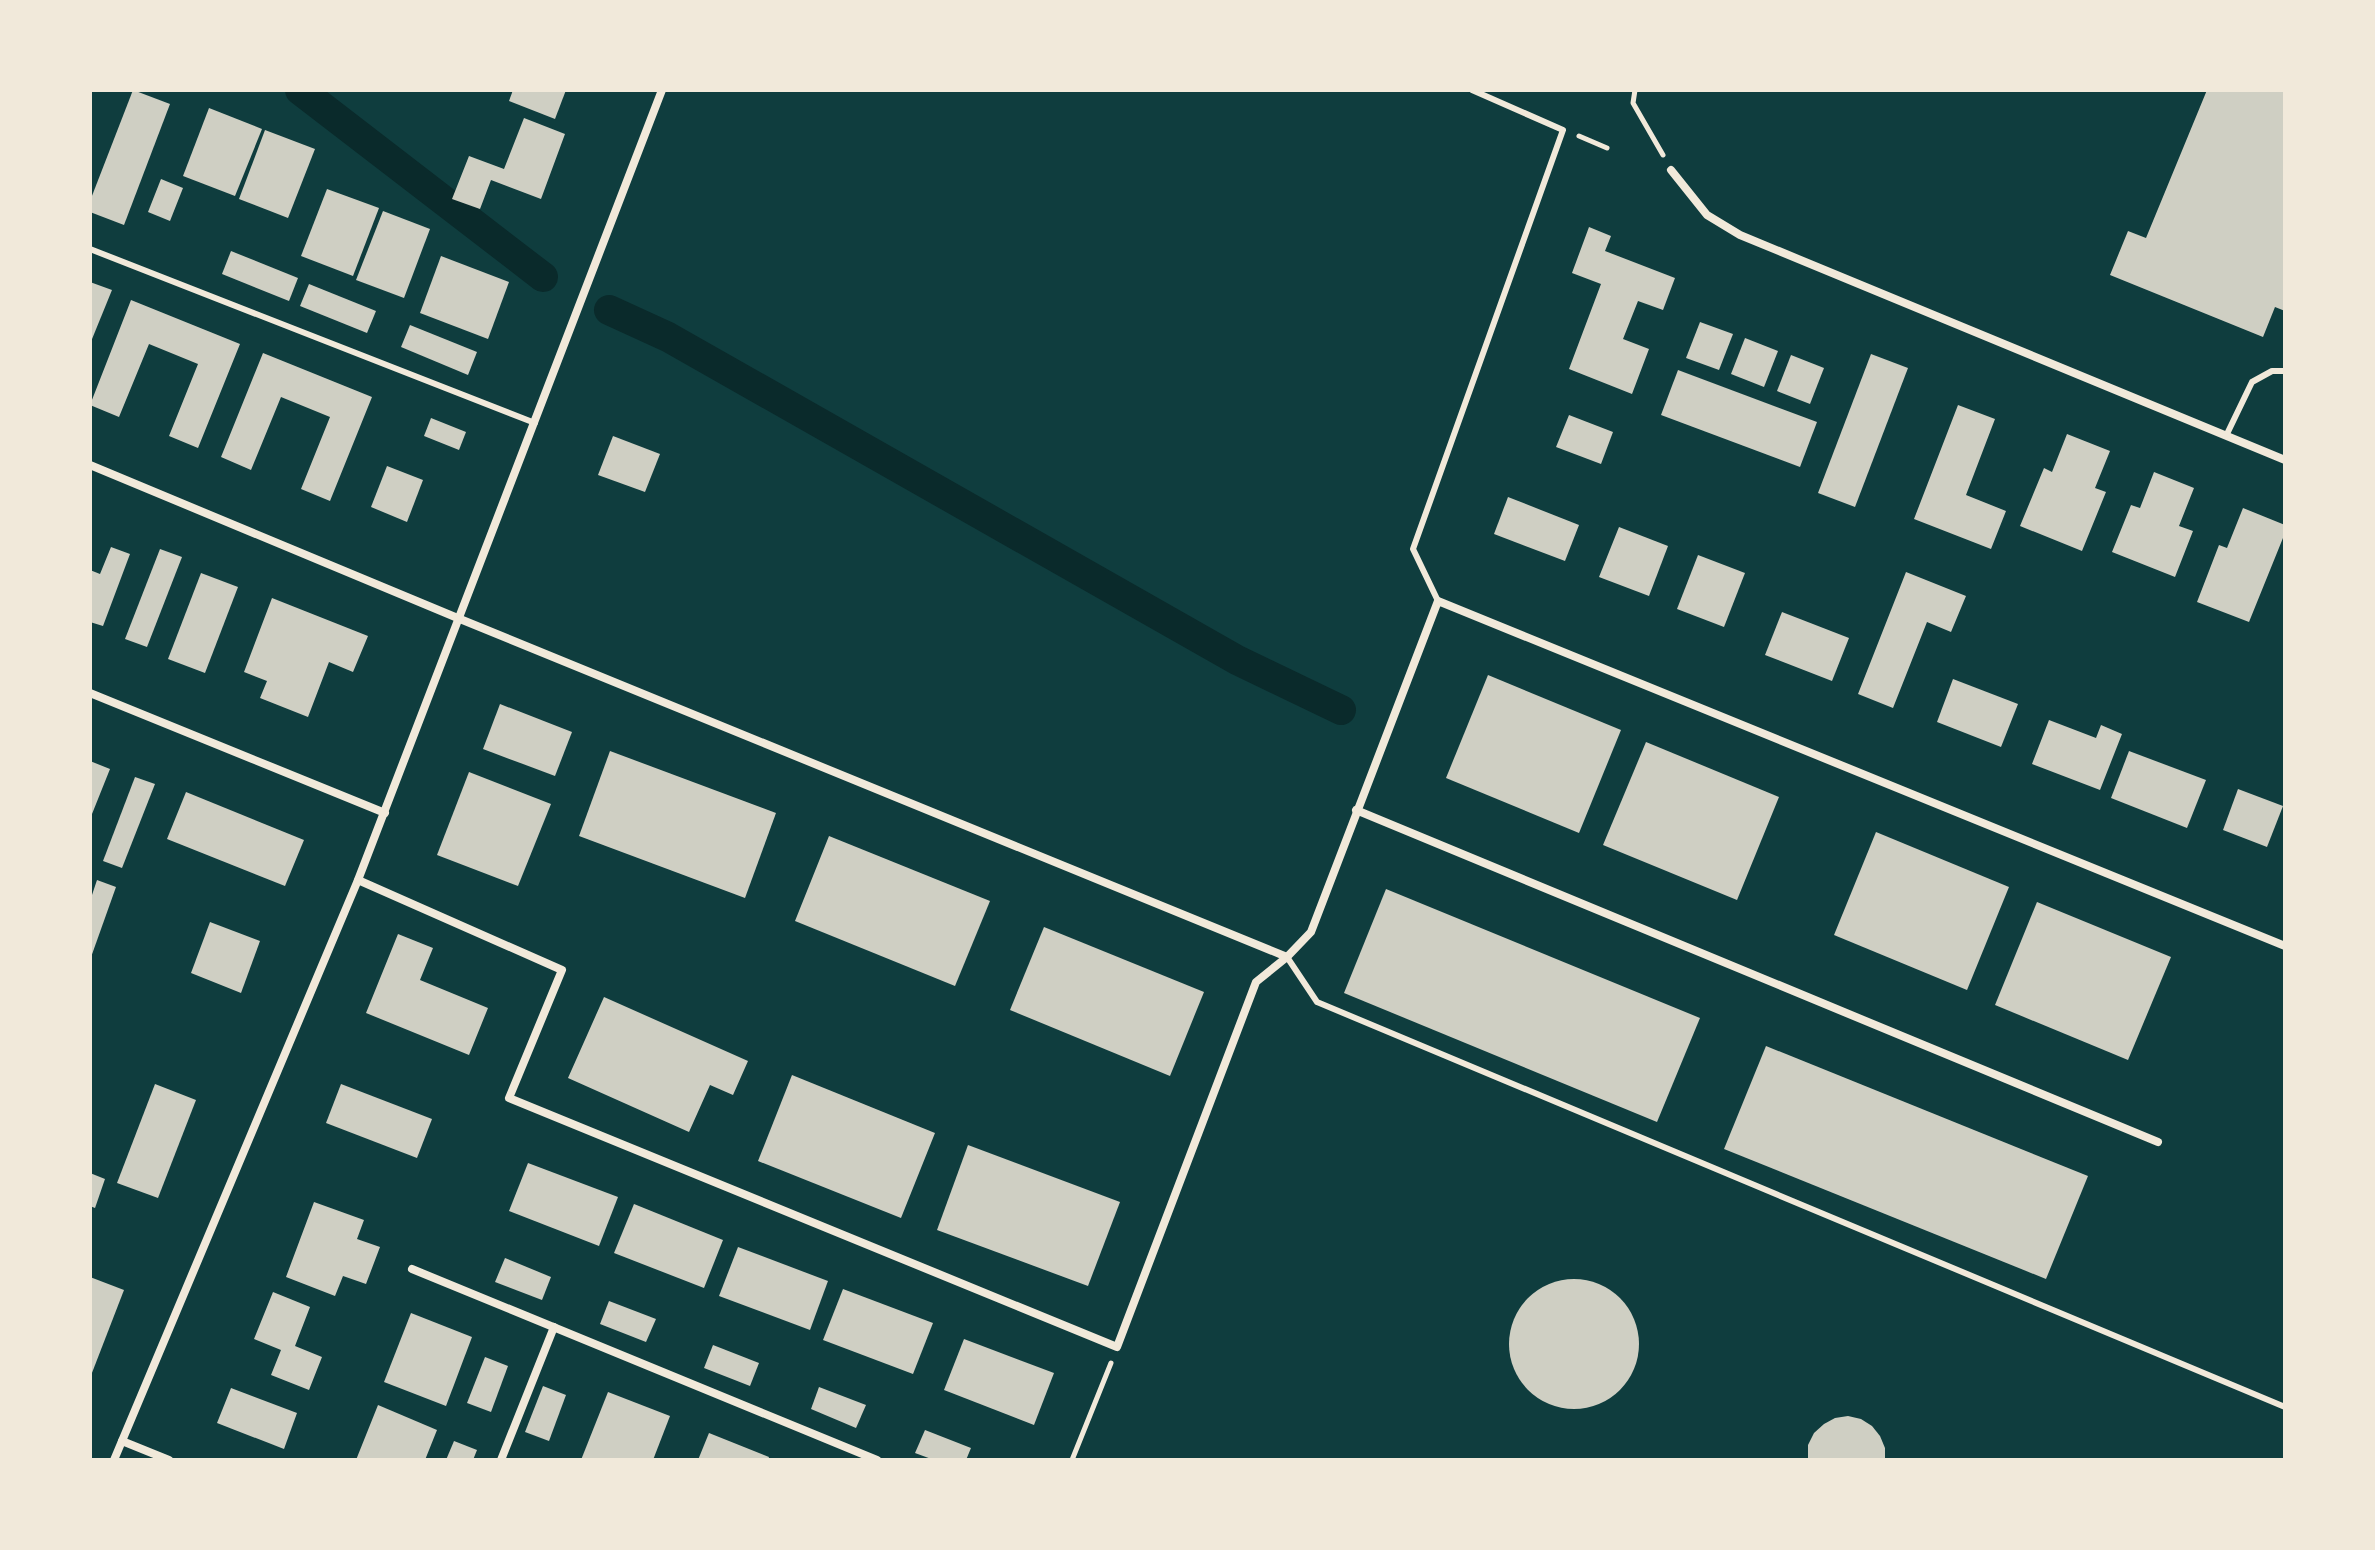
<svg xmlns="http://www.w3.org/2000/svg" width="2375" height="1550" viewBox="0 0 2375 1550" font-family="Roboto,sans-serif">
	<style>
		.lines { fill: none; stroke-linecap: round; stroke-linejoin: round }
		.canal { stroke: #0a2a2b; stroke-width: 30 }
		.building { fill: #cfcfc3 }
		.path { stroke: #f1e9da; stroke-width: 5 }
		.service { stroke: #f1e9da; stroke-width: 6 }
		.minor { stroke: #f1e9da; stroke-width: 8 }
	</style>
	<rect width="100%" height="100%" fill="#0f3d3e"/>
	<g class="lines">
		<g class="canal">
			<path d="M300,90L543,277"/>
			<path d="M609,310L668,337L1237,660L1341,710"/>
		</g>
	</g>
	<g class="building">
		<path d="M133,90L170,104L124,225L90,212V201Z"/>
		<path d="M513,90H566L555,119L509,101Z"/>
		<path d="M2207,90H2285V311L2275,307L2263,337L2110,275L2128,231L2146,238Z"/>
		<path d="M209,108L262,129L235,196L183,176Z"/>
		<path d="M524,118L565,134L541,199L491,180L480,209L452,199L469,156L504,169Z"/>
		<path d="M265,130L315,149L288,218L239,199Z"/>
		<path d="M161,179L183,188L170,221L148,212Z"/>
		<path d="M327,189L379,208L353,276L301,256Z"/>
		<path d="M383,211L430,229L404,298L356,280Z"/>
		<path d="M1589,227L1611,236L1605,251L1675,278L1663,310L1638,301L1623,339L1649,349L1632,394L1569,369L1601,284L1572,273Z"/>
		<path d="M231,251L298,278L289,301L222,274Z"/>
		<path d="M441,256L509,282L488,339L420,313Z"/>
		<path d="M90,282L112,290L90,344Z"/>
		<path d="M309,284L376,311L367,333L300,306Z"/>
		<path d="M131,300L240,344L198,448L169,436L198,364L149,344L119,417L90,405Z"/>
		<path d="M1700,322L1733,334L1719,370L1686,358Z"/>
		<path d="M410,325L477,352L468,375L401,347Z"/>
		<path d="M1745,338L1778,351L1764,387L1731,374Z"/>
		<path d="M263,353L372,397L330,501L301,489L330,417L281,397L251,470L221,457Z"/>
		<path d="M1871,354L1908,368L1855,507L1818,493Z"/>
		<path d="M1791,355L1824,368L1810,404L1777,391Z"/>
		<path d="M1678,370L1817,422L1800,467L1661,415Z"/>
		<path d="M1958,405L1995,419L1966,495L2006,511L1991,549L1914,519Z"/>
		<path d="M1569,415L1613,432L1601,464L1556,447Z"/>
		<path d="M431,418L466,432L459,450L424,436Z"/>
		<path d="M2067,434L2110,451L2095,488L2106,492L2082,551L2020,526L2044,468L2052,472Z"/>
		<path d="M613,436L660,454L645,492L598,475Z"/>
		<path d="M387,466L423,480L407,522L371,507Z"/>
		<path d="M2154,472L2194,488L2179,526L2193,531L2175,577L2112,552L2131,505L2140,508Z"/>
		<path d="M1508,497L1579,525L1565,561L1494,534Z"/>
		<path d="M2243,508L2285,525V533L2249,622L2197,602L2219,545L2227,548Z"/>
		<path d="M1619,527L1668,546L1649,596L1599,577Z"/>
		<path d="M111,547L130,554L103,626L90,622V570L100,574Z"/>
		<path d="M160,549L182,557L147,647L125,639Z"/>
		<path d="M1698,555L1745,573L1724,627L1677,609Z"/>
		<path d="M1906,572L1966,596L1951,632L1927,622L1893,708L1858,694Z"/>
		<path d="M201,573L238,587L205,673L168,659Z"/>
		<path d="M272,598L368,636L353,672L329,662L308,717L260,698L267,681L244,672Z"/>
		<path d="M1782,612L1849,638L1832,681L1765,655Z"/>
		<path d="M1488,675L1621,730L1579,833L1446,778Z"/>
		<path d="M1953,679L2018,704L2001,747L1937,722Z"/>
		<path d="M500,704L572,732L555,776L483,749Z"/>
		<path d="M2049,720L2096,738L2101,725L2122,734L2100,790L2032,764Z"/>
		<path d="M1646,742L1779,797L1737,900L1603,845Z"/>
		<path d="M610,751L776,813L745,898L579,836Z"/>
		<path d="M2129,751L2206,780L2187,828L2111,798Z"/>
		<path d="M90,761L110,769L90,819Z"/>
		<path d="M469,772L551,804L518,886L437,855Z"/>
		<path d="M135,777L155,784L122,868L103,861Z"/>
		<path d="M2238,789L2283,806L2267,847L2223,830Z"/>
		<path d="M186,792L304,840L285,886L167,839Z"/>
		<path d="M1876,832L2009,887L1967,990L1834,935Z"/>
		<path d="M829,836L990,901L955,986L795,921Z"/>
		<path d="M97,880L116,887L90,960V901Z"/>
		<path d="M1386,889L1700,1018L1657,1122L1344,993Z"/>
		<path d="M2037,902L2171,957L2128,1060L1995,1005Z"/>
		<path d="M210,922L260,941L241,993L191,973Z"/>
		<path d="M1044,927L1204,992L1170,1076L1010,1010Z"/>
		<path d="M398,934L433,948L420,980L488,1008L469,1055L366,1013Z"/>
		<path d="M604,997L748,1061L733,1095L710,1085L689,1132L568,1078Z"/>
		<path d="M1766,1046L2088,1176L2046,1279L1724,1149Z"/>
		<path d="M792,1075L935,1133L901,1218L758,1161Z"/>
		<path d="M155,1084L196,1100L158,1198L117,1183Z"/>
		<path d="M341,1084L432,1119L417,1158L326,1123Z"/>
		<path d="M968,1145L1120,1202L1088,1286L937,1230Z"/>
		<path d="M528,1163L618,1197L599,1246L509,1211Z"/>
		<path d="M90,1173L105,1179L95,1208L90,1206Z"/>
		<path d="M314,1202L364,1220L357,1239L380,1247L366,1284L343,1276L335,1296L286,1277Z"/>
		<path d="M634,1204L723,1240L704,1288L614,1253Z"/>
		<path d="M738,1247L828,1281L810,1330L719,1296Z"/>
		<path d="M505,1258L551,1277L542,1300L495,1282Z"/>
		<path d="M90,1277L124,1290L90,1378Z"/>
		<circle cx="1574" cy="1344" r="65"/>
		<path d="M843,1289L933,1323L913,1374L823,1340Z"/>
		<path d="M273,1292L310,1307L295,1346L322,1357L309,1390L271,1375L281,1350L254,1339Z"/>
		<path d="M609,1301L656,1319L646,1342L600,1324Z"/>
		<path d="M411,1313L472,1337L446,1406L384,1382Z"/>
		<path d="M964,1339L1054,1373L1034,1425L944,1390Z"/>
		<path d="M713,1345L759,1363L750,1386L704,1368Z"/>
		<path d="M485,1357L508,1366L491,1412L467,1403Z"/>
		<path d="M543,1386L566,1395L549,1441L525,1432Z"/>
		<path d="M819,1387L866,1405L856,1428L811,1409Z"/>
		<path d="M231,1388L297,1413L284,1449L217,1423Z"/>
		<path d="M608,1392L670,1416L653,1460H581Z"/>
		<path d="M378,1405L437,1430L425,1460H356Z"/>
		<path d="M1848,1416L1861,1419L1872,1426L1880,1436L1885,1448V1460H1808V1445L1814,1433L1824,1424L1835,1418Z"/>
		<path d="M925,1430L971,1448L966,1460H934L915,1453Z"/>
		<path d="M709,1433L769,1457L768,1460H698Z"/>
		<path d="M454,1441L477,1450L473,1460H446Z"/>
	</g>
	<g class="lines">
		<g class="path">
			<path d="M1635,90L1633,103L1663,155"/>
			<path d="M1579,136L1607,148"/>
			<path d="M1072,1460L1111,1363"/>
		</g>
		<g class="service">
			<path d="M90,249L535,423"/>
			<path d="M2226,436L2252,382L2272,371H2285"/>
			<path d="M1438,601L1413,549L1563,130L1472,90"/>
			<path d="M1287,957L1317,1002L2285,1407"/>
		</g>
		<g class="minor">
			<path d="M1671,170L1707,215L1740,235L2285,460"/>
			<path d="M90,465L460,619L1287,957"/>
			<path d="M90,693L385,813"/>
			<path d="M1356,810L2158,1142"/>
			<path d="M358,880L562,970L509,1098L1117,1347L1256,982L1287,957L1311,932L1438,601L2285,946"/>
			<path d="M412,1269L877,1460"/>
			<path d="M122,1441L169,1460"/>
			<path d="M114,1460L358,880L662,90"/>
			<path d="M501,1460L554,1327"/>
		</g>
	</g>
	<rect width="2375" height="1550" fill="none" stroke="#f1e9da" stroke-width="184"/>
</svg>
